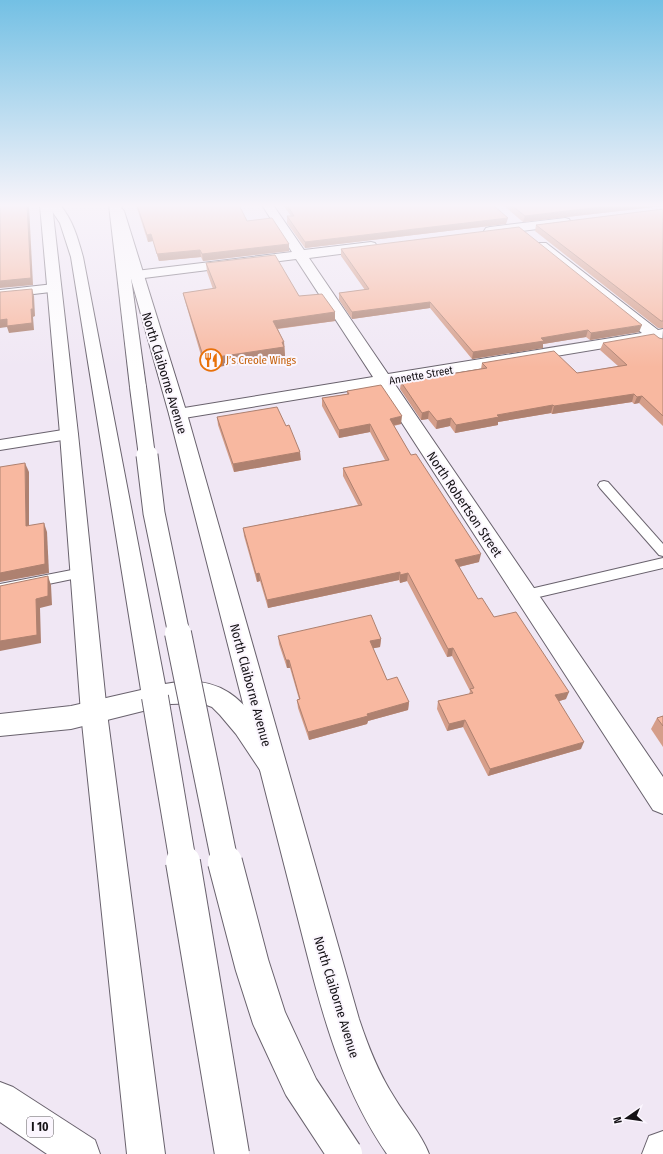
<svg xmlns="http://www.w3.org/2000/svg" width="663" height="1154" viewBox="0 0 663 1154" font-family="'Fira Sans Condensed',sans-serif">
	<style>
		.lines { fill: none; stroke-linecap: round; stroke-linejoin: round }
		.lane-casing { stroke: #69626d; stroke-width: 2 }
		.street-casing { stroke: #69626d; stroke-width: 2 }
		.secondary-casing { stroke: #69626d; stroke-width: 2 }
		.highway-casing { stroke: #69626d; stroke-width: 2 }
		.lane { fill: #fff; fill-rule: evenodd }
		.street { fill: #fff; fill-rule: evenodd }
		.secondary { fill: #fff; fill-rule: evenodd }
		.highway { fill: #fff; fill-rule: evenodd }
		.highway-bridge-far3-casing { stroke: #69626d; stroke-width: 18; stroke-linecap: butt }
		.highway-bridge-far2-casing { stroke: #69626d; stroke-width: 23; stroke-linecap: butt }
		.highway-bridge-far1-casing { stroke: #69626d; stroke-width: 28; stroke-linecap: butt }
		.highway-bridge-casing { stroke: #69626d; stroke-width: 36; stroke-linecap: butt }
		.highway-bridge-far3 { stroke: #fff; stroke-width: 16 }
		.highway-bridge-far2 { stroke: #fff; stroke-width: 21 }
		.highway-bridge-far1 { stroke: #fff; stroke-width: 26 }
		.highway-bridge { stroke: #fff; stroke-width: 34 }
		.wall { fill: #d59e8a }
		.shaded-wall { fill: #ae8170 }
		.building { fill: #f8b8a0; stroke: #ae8170 }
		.labels { text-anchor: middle; stroke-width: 4; stroke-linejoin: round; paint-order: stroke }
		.far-food-label { font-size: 11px; fill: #c56008; stroke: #fbf6fe; text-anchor: start }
		.far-street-label { font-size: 11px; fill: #151216; stroke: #fbf6fe }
		.shield { fill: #fbf6fe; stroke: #5a565c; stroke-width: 1 }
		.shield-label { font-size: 12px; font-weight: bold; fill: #151216 }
		.street-label { font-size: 13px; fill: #151216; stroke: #fbf6fe }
	</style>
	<rect width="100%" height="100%" fill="#f0e7f4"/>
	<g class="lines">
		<g class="lane-casing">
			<g id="lane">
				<path d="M604,481L608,482L663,544V556L659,555L600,488L598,485L600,482Z"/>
				<path d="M663,558V568L526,600L521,598L519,595L521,592L526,590Z"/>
				<path d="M82,568L87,570L88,573L87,576L0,594V584Z"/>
			</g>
		</g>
		<g class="street-casing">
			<g id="street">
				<path d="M262,205H273L304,250L371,242L375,243L377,246L375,249L371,250L309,258L388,374L642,333L538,249L536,246L538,243H546L658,330L663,329L662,346L657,344L652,340L394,383L663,777V814L653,810L378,386L178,419L172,418L169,414L172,410L178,409L373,377L296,259L136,279L131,278L129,275L131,272L136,271L292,252Z"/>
				<path d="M565,218L569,219L571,222L569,225L490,235L486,234L484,231L486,228L490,227Z"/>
				<path d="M54,284L59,285L61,288L59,291L0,298V290Z"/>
				<path d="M69,429L75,430L78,434L75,438L0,450V440Z"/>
			</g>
		</g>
		<g class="secondary-casing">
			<g id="secondary">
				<path d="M40,205H52L78,434L107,713L165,1154H127L81,713L60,434Z"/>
				<path d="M118,208L122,209L124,211L187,414L359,1019C368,1046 378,1072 394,1097C405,1116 421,1133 429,1154H387C345,1093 325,1025 307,954L169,414L112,211L114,209Z"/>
				<path d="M663,1131V1154H642L649,1136Z"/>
			</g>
		</g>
		<g class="highway-casing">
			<g id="highway">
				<path d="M48,205H60C73,220 78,239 83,257L165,684C231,671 248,709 282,755L286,764L282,773L272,776L262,773L236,734L220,715L212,707L201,703L171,704L71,729L0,736V714L71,706L141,690L71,257L60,223Z"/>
				<path d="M109,205H121L146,387L144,391L138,392L132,391L130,387Z"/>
				<path d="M0,1082L13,1087L95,1140L100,1154H47L0,1122Z"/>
			</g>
		</g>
		<use href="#lane" class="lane"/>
		<use href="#street" class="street"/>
		<use href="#secondary" class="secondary"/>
		<use href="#highway" class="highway"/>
		<g class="highway-bridge-far3-casing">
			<path id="highway-bridge-far3" d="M138,387L147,456"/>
		</g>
		<g class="highway-bridge-far2-casing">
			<path id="highway-bridge-far2" d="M147,455L154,513L179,634"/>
		</g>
		<g class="highway-bridge-far1-casing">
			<g id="highway-bridge-far1">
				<path d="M178,633L225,863"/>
				<path d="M155,697L183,863"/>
			</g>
		</g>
		<g class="highway-bridge-casing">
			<g id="highway-bridge">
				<path d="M183,862L232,1154"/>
				<path d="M225,862L252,965L269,1018L301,1087L345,1154"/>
			</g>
		</g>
		<use href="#highway-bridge-far3" class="highway-bridge-far3"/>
		<use href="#highway-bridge-far2" class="highway-bridge-far2"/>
		<use href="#highway-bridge-far1" class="highway-bridge-far1"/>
		<use href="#highway-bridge" class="highway-bridge"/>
	</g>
	<g class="wall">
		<path d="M136,205H239L247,221L289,244V251L203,261L201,257L159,261L153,241L148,242Z"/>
		<path d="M283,205H493L506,224L305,248L287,223V216H291Z"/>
		<path d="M503,205H663V206L523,222Z"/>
		<path d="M663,209V328H658L535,231L536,225Z"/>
		<path d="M341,249L639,332L590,340L586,337L543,344V348L472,359L430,308L352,319L339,300V293L365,290L341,256Z"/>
		<path d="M206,263L299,296L335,312V321L278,329L284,342L285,356L205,369L185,301L183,293L213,289L207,272Z"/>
		<path d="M659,338L663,339V426L639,403L634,404L632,402L552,414L551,413L498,422V425L455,433L450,426L436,429L428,419L421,420L400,389L401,382L481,369L482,363L577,373L618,366L600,350L603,343Z"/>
		<path d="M347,391L401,424L394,426L411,455L479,562L459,567L478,599L566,699L559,701L581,749L488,776L463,727L447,731L437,709L438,701L469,694L470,691L452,656L447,657L407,581L400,583L399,580L268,608L260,581L257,582L244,536L243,528L358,505L343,476V468L385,460L370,432L339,438L322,406V398L347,394Z"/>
		<path d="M217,417L286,426L301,460L234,472L218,425Z"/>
		<path d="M278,636L381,639L380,647L373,648L387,680L409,702L408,710L368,721L367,724L309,740L298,708L297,700L299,699L290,668H287L279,644Z"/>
		<path d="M663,716V747L651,729L657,718Z"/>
	</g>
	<g class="shaded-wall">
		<path d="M27,205H29L33,285L0,288V281Z"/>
		<path d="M617,205H663V206L523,222L525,216Z"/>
		<path d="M508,218L506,224L305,248V242Z"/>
		<path d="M151,234L153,241L148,242L147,235Z"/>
		<path d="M289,244V251L203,261L202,254Z"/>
		<path d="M200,250L201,257L159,261L157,254Z"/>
		<path d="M32,289L34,296L35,316L33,317L34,330L9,333L7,327L0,328V320Z"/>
		<path d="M430,302V308L352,319V312Z"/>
		<path d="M335,312V321L274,329L273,321Z"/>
		<path d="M642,325L639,332L590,340L591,333Z"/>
		<path d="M588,330L586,337L543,344V348L472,359L473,352L541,338Z"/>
		<path d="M284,342L285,356L205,369L204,359Z"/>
		<path d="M634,394L632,402L552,414L554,406Z"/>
		<path d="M642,396L639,403L634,404L637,397Z"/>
		<path d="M553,405L551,413L498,422V425L455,433L456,425L497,415Z"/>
		<path d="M429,411L428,419L421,420L422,413Z"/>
		<path d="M402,416L401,424L389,426L390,419Z"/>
		<path d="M451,418L450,426L436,429L437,421Z"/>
		<path d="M370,424V432L339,438V430Z"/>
		<path d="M300,452L301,460L234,472L233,464Z"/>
		<path d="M25,463L29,472V535L26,526Z"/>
		<path d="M44,523L47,532L49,573L0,582V573Z"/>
		<path d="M481,554L479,562L454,568L455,560Z"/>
		<path d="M400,572L399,580L268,608L267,600Z"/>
		<path d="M259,573L260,581L257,582L256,574Z"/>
		<path d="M408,573L407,581L400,583V575Z"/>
		<path d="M48,576L51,585L52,605L40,608L41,643L0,651V641L36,599Z"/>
		<path d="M381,639L380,647L370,649V641Z"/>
		<path d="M453,648L452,656L447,657L448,649Z"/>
		<path d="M286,660H289L290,668H287Z"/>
		<path d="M569,692L566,699L553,703L555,695Z"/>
		<path d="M409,702L408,710L368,721L367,724L309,740L308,732L367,714Z"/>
		<path d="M465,720L463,727L447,731L449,724Z"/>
		<path d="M584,742L581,749L488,776L490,769Z"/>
	</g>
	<g class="building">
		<path d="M0,205H27L31,278L0,281Z"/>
		<path d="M137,205H239L247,221L272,218L289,244L202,254L200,250L157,254L151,234L147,235Z"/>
		<path d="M287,205H493L508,218L305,242L287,216H294Z"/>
		<path d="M511,205H617L525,216Z"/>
		<path d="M663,209V321H661L536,225Z"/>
		<path d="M519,227L642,325L591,333L588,330L541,338L544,341L473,352L430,302L352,312L339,293L369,289L341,249Z"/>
		<path d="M275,255L299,296L322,294L335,312L273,321L284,342H282L284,347L204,359L183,293L216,288L206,263Z"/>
		<path d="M32,289L33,309H31L32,323L7,326V319L0,320V292Z"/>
		<path d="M654,334L659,338L663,339V416L642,396L637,397L634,394L554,406L553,405L497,415L499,417L456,425L451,418L437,421L429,411L422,413L401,382L487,368L482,363L554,351L577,373L627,365L603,343Z"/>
		<path d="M381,385L402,416L390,419L411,455L416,454L481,554L455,560L478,599L482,598L494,617L516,612L569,692L555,695L584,742L490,769L465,720L449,724L438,701L473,693L470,689L474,688L453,648L448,649L408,573L400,575V572L267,600L259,573L256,574L243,528L362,505L343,468L389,460L370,424L339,430L322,398L349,394L347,391Z"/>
		<path d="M277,407L286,426L289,425L300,452L233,464L217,417Z"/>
		<path d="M25,463L26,526L44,523L45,564L0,573V467Z"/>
		<path d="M48,576V596L36,599L37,635L0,641V586Z"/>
		<path d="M371,615L381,639L370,641L387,680L397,677L409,702L367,714L368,716L308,732L297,700L300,699L289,660H286L278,636Z"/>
		<path d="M663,716V726L657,718Z"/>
	</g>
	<linearGradient id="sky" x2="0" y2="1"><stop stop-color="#73c0e4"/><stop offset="0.56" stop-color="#f8f4fa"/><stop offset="1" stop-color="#f8f4fa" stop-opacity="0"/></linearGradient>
	<rect width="663" height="367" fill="url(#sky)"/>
	<defs>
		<g id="restaurant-ring" transform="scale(1.15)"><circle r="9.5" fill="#fbf6fe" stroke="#e8710a" stroke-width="1.5"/><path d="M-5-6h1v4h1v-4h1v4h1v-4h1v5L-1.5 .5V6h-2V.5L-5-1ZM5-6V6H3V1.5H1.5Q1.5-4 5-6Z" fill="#e8710a"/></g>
	</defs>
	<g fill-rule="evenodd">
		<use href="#restaurant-ring" x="211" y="360"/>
	</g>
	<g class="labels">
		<g class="far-food-label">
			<text x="226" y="364">J’s Creole Wings</text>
		</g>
		<g class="far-street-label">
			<text transform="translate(421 375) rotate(-10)" y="4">Annette Street</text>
		</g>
		<rect class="shield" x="27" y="1117" width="26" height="20" rx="3"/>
		<g class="shield-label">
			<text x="40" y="1131">I 10</text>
		</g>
		<g class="street-label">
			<text transform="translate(165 373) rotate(73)" y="5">North Claiborne Avenue</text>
			<text transform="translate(465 504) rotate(56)" y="5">North Robertson Street</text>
			<text transform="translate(251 685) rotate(75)" y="5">North Claiborne Avenue</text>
			<text transform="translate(337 997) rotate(73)" y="5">North Claiborne Avenue</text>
		</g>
	</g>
	<g transform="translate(627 1118) rotate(257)" stroke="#fbf6fe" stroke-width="3" paint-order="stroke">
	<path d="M0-3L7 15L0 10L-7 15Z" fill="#151216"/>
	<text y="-6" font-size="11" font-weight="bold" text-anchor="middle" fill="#151216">N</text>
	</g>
</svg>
